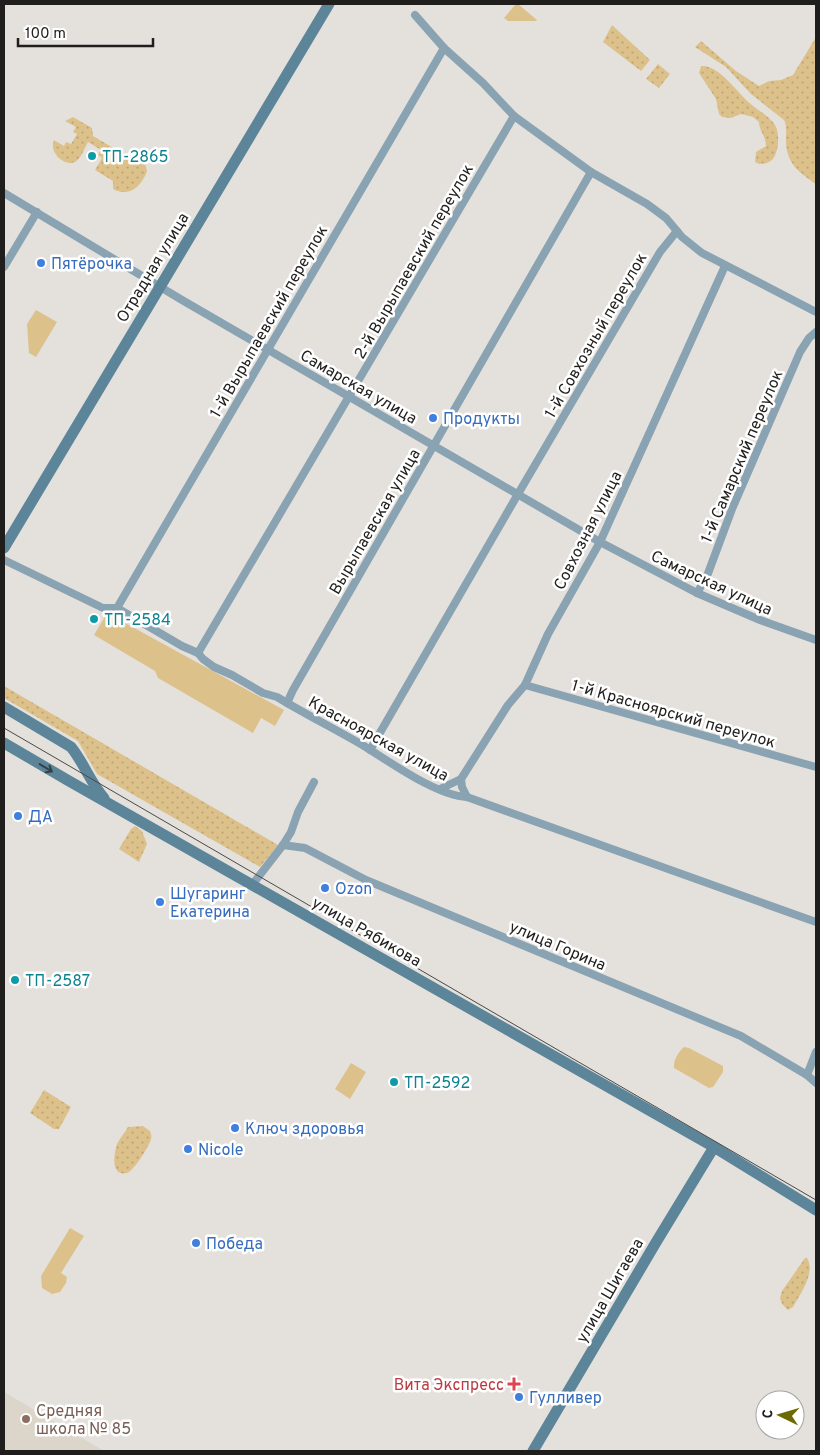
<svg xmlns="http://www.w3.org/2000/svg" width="820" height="1455" viewBox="0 0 820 1455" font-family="Overpass,sans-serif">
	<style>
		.built { fill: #dcd5ca }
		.grass { fill: url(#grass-dots) }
		.park { fill: #ddc18b }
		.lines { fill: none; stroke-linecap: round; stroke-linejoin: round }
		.street { stroke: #89a3b2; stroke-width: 8 }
		.secondary { stroke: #5c859a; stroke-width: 11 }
		.tram { stroke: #4a4946; stroke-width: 1 }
		.oneway { stroke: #344248 }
		.culture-dot { fill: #0f9aa8; stroke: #fff; stroke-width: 2 }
		.shop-dot { fill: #3f7fe0; stroke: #fff; stroke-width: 2 }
		.health-dot { fill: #e0444e; stroke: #fff; stroke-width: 2 }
		.education-dot { fill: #8d6e63; stroke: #fff; stroke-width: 2 }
		.labels { text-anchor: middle; stroke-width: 5; stroke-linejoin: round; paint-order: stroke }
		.culture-label { font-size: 16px; fill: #0d838f; stroke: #fff; text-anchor: start }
		.street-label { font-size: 16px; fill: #1f1e1c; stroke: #fff }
		.shop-label { font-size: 16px; fill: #366cbe; stroke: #fff; text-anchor: start }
		.health-label { font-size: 16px; fill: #be3a42; stroke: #fff; text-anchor: end }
		.education-label { font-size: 16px; fill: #785e54; stroke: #fff; text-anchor: start }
	</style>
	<defs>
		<pattern id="grass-dots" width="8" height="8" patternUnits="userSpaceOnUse" patternTransform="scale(1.25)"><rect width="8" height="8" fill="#ddc18b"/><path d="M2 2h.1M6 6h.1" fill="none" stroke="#bda577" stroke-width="1.8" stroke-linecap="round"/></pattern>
	</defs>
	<rect width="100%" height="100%" fill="#e4e1dd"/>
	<path class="built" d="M4,1392L94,1445L104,1451H4Z"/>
	<g class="grass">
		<path d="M612,25L650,60L641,71L603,42Z"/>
		<path d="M816,37V184C798,172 786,163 786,140C786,133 787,126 784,120L751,94L726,67L695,47L701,41L736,71L759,86L769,81L781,80L793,75Z"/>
		<path d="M658,64L670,74L659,88L646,79Z"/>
		<path d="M701,66C719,64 739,95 752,105C759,111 770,117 775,125C780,133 779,151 773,159C769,163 764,164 759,164L755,162L756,152L766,146C766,136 759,131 759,122L753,117L741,114L731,118L722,117L719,114L716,99L699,73Z"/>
		<path d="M73,117L92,128L93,136L127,156L134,153L144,159L147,171C142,186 129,198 113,189V181L95,170L102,158L98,155L101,150L88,142C85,147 81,159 75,162C67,167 48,154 54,140L64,146L66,142L71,144L77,134L73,132L76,127L65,121Z"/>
		<path d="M4,686L278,845L260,867L97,774L78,741L4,698Z"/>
		<path d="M135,826L142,831L147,844L139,862L119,849L131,829Z"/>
		<path d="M44,1090L71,1107L59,1129H54L30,1113Z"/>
		<path d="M143,1126L150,1131C151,1134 152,1136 151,1139C150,1145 133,1172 127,1173C110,1177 114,1153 117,1144C120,1138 125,1132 128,1127Z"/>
		<path d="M805,1258H807C816,1273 800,1294 793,1307L788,1310L782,1304L780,1298L782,1291Z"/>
	</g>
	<g class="park">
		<path d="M516,4H518L537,20L536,21H508L504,18Z"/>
		<path d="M36,310L57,322L36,357L29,353L27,324Z"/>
		<path d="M107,613L284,710L275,726L261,718L253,733L158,678L155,671L94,635Z"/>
		<path d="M684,1047L689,1048L723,1066V1072L713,1087L709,1088L674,1068C673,1061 678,1052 684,1047Z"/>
		<path d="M351,1063L366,1072L350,1099L335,1089Z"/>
		<path d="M70,1228L84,1236L61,1273L67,1277L66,1283L60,1292L52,1294L42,1288L41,1276Z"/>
	</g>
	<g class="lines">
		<g class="street">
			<path d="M415,15L444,48L483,83L514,116L591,172L647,204L666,218L682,237L702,253L816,312"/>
			<path d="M4,193L182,300L600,542L697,593L760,620L816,640"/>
			<path d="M4,267L37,212"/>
			<path d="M4,560L103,608H117L182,646L198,653L203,659L214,667L232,675L263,693L277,697C305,714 335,729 364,746C390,762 437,796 467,797L816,922"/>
			<path d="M697,593L707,576L732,509L800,352L809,338L816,332"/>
			<path d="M117,608L444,48"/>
			<path d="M198,653L514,116"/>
			<path d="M525,685L816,767"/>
			<path d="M287,703L293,690L591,172"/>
			<path d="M370,750L518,494L660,252L677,231"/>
			<path d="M440,789L461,779"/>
			<path d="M467,797L462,787L461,779L508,705L525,685L548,634L600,542L725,266"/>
			<path d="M283,845L305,848L366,880L741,1036L807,1075L816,1083"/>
			<path d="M252,885L283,845L291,832L298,812L314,782"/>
			<path d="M807,1075L816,1052"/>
		</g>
		<g class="secondary">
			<path d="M4,548L329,4"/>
			<path d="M4,707L71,747C84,763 90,782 104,798"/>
			<path d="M4,743L69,781L714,1147L816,1210"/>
			<path d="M533,1451L655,1244L714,1147"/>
		</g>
		<path class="tram" d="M4,728L816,1200"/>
	</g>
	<defs><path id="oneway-shaft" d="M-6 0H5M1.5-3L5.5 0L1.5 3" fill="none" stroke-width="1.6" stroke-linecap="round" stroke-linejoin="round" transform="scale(1.25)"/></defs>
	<use class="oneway" href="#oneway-shaft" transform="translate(46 768) rotate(31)"/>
	<g class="culture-dot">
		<circle cx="92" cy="156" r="5"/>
		<circle cx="94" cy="619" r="5"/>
		<circle cx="15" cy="980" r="5"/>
		<circle cx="394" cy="1082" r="5"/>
	</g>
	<g class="shop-dot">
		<circle cx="41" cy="263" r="5"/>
		<circle cx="433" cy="418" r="5"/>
		<circle cx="18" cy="816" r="5"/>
		<circle cx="325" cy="888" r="5"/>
		<circle cx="160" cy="902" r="5"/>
		<circle cx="235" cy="1128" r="5"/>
		<circle cx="188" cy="1149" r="5"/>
		<circle cx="196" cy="1243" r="5"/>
		<circle cx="519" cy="1397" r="5"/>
	</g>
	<path class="health-dot" d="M511.5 1376.5h5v5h5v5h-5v5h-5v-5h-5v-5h5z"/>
	<circle class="education-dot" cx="26" cy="1419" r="5"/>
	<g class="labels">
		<g class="culture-label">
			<text x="102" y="162">ТП-2865</text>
			<text x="104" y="625">ТП-2584</text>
			<text x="25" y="986">ТП-2587</text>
			<text x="404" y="1088">ТП-2592</text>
		</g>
		<g class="street-label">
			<text transform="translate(413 261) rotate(-60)" y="6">2-й Вырыпаевский переулок</text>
			<text transform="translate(152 267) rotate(-59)" y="6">Отрадная улица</text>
			<text transform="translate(268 321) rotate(-60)" y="6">1-й Вырыпаевский переулок</text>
			<text transform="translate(595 335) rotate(-60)" y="6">1-й Совхозный переулок</text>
			<text transform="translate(359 386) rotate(30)" y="6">Самарская улица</text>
			<text transform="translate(741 456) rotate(-67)" y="6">1-й Самарский переулок</text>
			<text transform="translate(374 521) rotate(-60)" y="6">Вырыпаевская улица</text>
			<text transform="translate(587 530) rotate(-63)" y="6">Совхозная улица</text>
			<text transform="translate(712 582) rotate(25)" y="6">Самарская улица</text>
			<text transform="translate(674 713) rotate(16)" y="6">1-й Красноярский переулок</text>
			<text transform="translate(379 738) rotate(29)" y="6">Красноярская улица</text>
			<text transform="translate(367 931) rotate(30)" y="6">улица Рябикова</text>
			<text transform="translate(558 945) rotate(23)" y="6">улица Горина</text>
			<text transform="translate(609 1290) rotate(-60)" y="6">улица Шигаева</text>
		</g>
		<g class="shop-label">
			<text x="51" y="269">Пятёрочка</text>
			<text x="443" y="424">Продукты</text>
			<text x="28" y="822">ДА</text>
			<text x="335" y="894">Ozon</text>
			<text x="170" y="899">Шугаринг<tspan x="170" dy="18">Екатерина</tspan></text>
			<text x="245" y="1134">Ключ здоровья</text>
			<text x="198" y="1155">Nicole</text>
			<text x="206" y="1249">Победа</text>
			<text x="529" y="1403">Гулливер</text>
		</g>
		<g class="health-label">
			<text x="504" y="1390">Вита Экспресс</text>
		</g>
		<g class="education-label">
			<text x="36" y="1416">Средняя<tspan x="36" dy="18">школа № 85</tspan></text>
		</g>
	</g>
	<rect width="820" height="1455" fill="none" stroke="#1f1e1c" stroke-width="10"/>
	<g transform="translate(780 1415) rotate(275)"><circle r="24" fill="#ffffff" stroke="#a5a5a4"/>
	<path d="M0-4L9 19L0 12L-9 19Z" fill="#6d6903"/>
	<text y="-8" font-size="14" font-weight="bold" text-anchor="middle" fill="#1f1e1c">С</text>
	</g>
	<path d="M18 38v8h135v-8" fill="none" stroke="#1f1e1c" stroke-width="2.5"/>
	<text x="25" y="38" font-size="15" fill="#1f1e1c" stroke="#ffffff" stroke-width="4" paint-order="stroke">100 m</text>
</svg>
